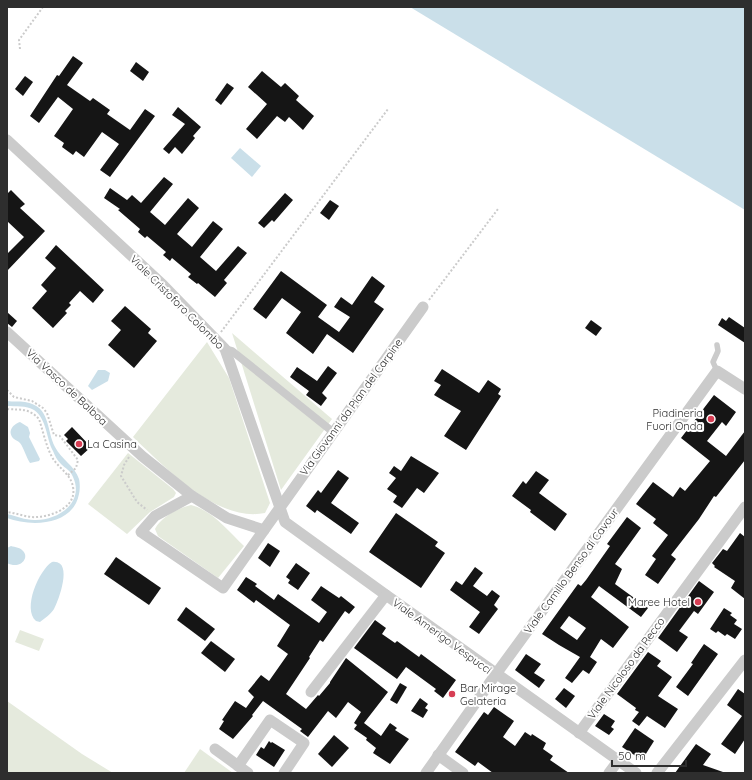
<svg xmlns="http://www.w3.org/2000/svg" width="752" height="780" viewBox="0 0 752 780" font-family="Quicksand,sans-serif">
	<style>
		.green { fill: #e5eadd }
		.water { fill: #cadfe9 }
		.building { fill: #151515; fill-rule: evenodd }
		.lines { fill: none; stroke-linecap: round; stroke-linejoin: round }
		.path { stroke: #cbcbcb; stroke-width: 2; stroke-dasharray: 2 2; stroke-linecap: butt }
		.service { stroke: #cbcbcb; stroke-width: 5.5 }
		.pedestrian { stroke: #cbcbcb; stroke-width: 8 }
		.minor { stroke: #cbcbcb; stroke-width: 11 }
		.poi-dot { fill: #d73e54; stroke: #fff; stroke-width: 1.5 }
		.labels { text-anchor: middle; stroke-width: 4; stroke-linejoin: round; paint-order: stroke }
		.street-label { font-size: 11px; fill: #2e2e2e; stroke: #fff }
		.poi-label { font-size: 11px; fill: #2e2e2e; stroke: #fff; text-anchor: end }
	</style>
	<rect width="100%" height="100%" fill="#fff"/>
	<g class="green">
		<path d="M232,333L332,419L281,490Z"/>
		<path d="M207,342L229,378L270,503L265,513C217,523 165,467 133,437Z"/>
		<path d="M128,453L173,489L176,493L174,497L150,512L127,534L88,504Z"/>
		<path d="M191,505C212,510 229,532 244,546L218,578L158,536L155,529C161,517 178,508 191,505Z"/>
		<path d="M20,630L44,639L39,651L15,642Z"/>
		<path d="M7,701L82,754L113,773H7Z"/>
		<path d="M200,749L233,773H184Z"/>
	</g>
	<g class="water">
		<path d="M410,7H745V210Z"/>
		<path d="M240,148L261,166L252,177L231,158Z"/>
		<path d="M98,370H105L110,373L108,381L92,390L88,386Z"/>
		<path d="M7,401C13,402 19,401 25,402C51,406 46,430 55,447C61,459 75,466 79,479C80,483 80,490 79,494C73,526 31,527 7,518V514C16,516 25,520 34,520C57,521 85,503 73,477C71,471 65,468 61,464C57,460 55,456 53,451C46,438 47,419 34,410C26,405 16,407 7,406Z"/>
		<path d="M20,422L28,427L30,433L29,437L40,459L39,461L30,463C26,457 24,448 20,443C18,441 17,441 14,439C7,432 12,425 20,422Z"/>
		<path d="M11,546C15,547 21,548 23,551C30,558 20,570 7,563V548Z"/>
		<path d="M52,562C74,559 59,600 54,609C51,614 45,618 40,622L36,621C22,609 39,570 52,562Z"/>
	</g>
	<g class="building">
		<path d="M73,56L83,63L67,85L90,101L93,98L110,110L107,114L130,130L145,109L155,116L110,177L100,170L119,144L102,132L84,157L76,151L73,155L62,147L64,143L54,136L73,109L58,97L39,123L30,116L57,75L59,76Z"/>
		<path d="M136,62L149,72L143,81L130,71Z"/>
		<path d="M262,71L281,87L285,83L299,96L296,100L314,116L303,130L289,117L285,122L277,116L257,139L246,129L267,104L248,87Z"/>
		<path d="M25,76L33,82L23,96L15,89Z"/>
		<path d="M227,83L234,88L221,105L215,100Z"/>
		<path d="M178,107L201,127L193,136L195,138L182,154L175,147L169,154L163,149L185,124L172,115Z"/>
		<path d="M164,177L173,184L150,212L165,225L188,198L199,208L177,234L192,247L213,221L223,229L200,257L216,271L238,246L247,253L224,280L227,283L215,297L198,283L197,284L188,277L191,274L172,258L170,261L163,255L166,252L147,236L145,238L138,232L140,229L118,210L120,209L104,198L110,188L127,200L132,195L141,203Z"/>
		<path d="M11,190L25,204L20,208L45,231L7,271V254L24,237L7,221V194Z"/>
		<path d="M285,193L293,200L274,222L272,220L264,228L258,223Z"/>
		<path d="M330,200L339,206L329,220L320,213Z"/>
		<path d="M56,245L104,290L93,303L80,291L69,303L71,305L65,311L67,313L53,328L32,308L47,291L41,285L56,268L45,258Z"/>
		<path d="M281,271L327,305L318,317L339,332L350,317L334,307L341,297L352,305L372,276L385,286L374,302L384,309L353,353L327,334L313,354L286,333L301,312L282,298L266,319L253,309Z"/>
		<path d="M125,306L151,329L148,333L157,341L134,368L108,345L121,330L111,321Z"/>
		<path d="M7,312L17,321L12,327L7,323Z"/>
		<path d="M729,317L745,328V343L718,325L722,318L726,321Z"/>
		<path d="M591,320L602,328L596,336L585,328Z"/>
		<path d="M328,366L337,373L322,393L327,398L321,406L306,395L309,391L290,377L297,367L317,381Z"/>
		<path d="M442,369L479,393L488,380L501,389L498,394L501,396L466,450L444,436L461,411L434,395L441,385L434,381Z"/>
		<path d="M714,395L736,412L726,426L722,422L707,441L726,456L745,431V460L716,497L714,496L699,519L671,555L676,559L658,584L645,575L656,559L652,556L668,535L653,523L656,519L636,504L653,482L673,497L680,487L685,491L710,461L681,438Z"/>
		<path d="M72,427L91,447L81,456L66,441L68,439L64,435Z"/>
		<path d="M411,456L439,473L424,493L417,488L402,508L393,502L397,496L387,489L396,478L389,473L394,466L401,471Z"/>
		<path d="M338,470L349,478L331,503L359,523L351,534L317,510L315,513L306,506L318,490L321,493Z"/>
		<path d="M536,471L549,480L539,493L567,514L555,531L530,512L531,510L512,496L523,481L526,484Z"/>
		<path d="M396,513L438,542L435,546L445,553L421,588L369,552Z"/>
		<path d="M627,517L641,528L615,564L622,569L615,584L648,608L641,617L599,586L591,597L629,627L613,648L601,639L590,657L597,662L589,674L583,670L572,683L565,678L580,657L559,645L542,634L578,584L581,586L586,580L610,546L607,544ZM569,616L586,628L577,640L560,628Z"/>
		<path d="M740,533L745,537V599L731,588L735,581L714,567L715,566L712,563L723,549L727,551Z"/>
		<path d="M268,543L280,551L270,567L258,558Z"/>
		<path d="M116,557L161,588L149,605L104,574Z"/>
		<path d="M296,563L310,573L298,590L288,583L290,580L286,577Z"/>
		<path d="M475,567L483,573L473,586L487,596L492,590L500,596L494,605L498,609L479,634L469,627L480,612L450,590L456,581L462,585Z"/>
		<path d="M246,577L257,584L255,586L274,600L278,594L319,623L327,612L311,600L321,586L339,598L341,596L355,607L349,614L345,611L323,642L320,640L309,657L310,658L286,694L306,709L318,695L319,696L330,683V682L346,658L388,692L364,723L381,736L390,723L397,728L395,730L409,739L390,764L373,753L376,748L366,740L367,738L354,729L357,725L354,723L361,712L348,702L336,718L328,711L308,737L300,731L302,729L263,701L252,715L253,716L233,739L219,729L224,721L222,720L235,701L246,708L254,697L248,691L261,675L269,681L288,654L277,646L290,625L256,600L254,603L237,590Z"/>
		<path d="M699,581L714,592L698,614L694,611L679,631L688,637L677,652L658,638Z"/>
		<path d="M186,607L215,629L205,641L177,620Z"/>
		<path d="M724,608L732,613L730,615L737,620L734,624L742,629L735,639L727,634L725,636L718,631L716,633L710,629Z"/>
		<path d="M375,620L386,628L382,634L395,643L397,641L419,657L421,654L456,680L443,698L434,691L436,689L406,667L397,679L354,648Z"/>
		<path d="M211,641L235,659L225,672L201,653Z"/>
		<path d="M704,644L718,654L688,696L676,687L693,664L691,663Z"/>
		<path d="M648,652L661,661L657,666L672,677L658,696L678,709L665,728L647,716L639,726L632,721L639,712L635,710L636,708L617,694Z"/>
		<path d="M526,654L541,664L534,673L545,680L539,688L515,670Z"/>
		<path d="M400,683L407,687L397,704L390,700Z"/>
		<path d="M564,688L575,696L566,708L555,699Z"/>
		<path d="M738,689L745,694V739L735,754L721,744L742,716L727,705Z"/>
		<path d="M420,698L428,704L425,708L428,710L423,718L411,711Z"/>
		<path d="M494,707L514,721L503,737L515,746L525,732L531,736L532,734L546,743L543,749L553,756L550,760L569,773H493L478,762L475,766L455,752L484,712L488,715Z"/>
		<path d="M604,714L615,721L611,727L614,729L609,735L595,726Z"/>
		<path d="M635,728L654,741L642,760L622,747Z"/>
		<path d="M334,735L349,748L332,767L318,754Z"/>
		<path d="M269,741L271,743L272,742L285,750L274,767L256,755L261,747L264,749Z"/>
		<path d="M696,744L711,754L703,765L723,772V773H675Z"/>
	</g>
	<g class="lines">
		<g class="path">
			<path d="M20,49L19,40L43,7"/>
			<path d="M429,300L498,209"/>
			<path d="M221,332L388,109"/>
			<path d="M7,390L14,397L32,401L43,408L47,413L54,435L60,436L78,460L76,468L67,476"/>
			<path d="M7,409C21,410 29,408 39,419C43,431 46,446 52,457C58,468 71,474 73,487C77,507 53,516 37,517C27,518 17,513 7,512"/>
			<path d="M129,457L124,465L121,476L137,502L147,510"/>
		</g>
		<path class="service" d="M717,371L713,362L718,351L717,345"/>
		<path class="pedestrian" d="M225,349L232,351L333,432"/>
		<g class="minor">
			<path d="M7,140L163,285L225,349L285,522L386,595L636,773"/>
			<path d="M7,332L142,456L192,496L227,518L264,530L423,307"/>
			<path d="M192,496L155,516L141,532L223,588L264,530"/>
			<path d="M311,692L386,595"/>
			<path d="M579,733L745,507"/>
			<path d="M215,749L248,773"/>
			<path d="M438,755L463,773"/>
			<path d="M238,766L270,720L304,743L284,773"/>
			<path d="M426,773L496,674L717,371L745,389"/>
			<path d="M609,773L618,761"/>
			<path d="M657,773L745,660"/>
		</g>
	</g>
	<g class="poi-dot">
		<circle cx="711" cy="419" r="4"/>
		<circle cx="79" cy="444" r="4"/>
		<circle cx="698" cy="602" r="4"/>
		<circle cx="452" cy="694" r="4"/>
	</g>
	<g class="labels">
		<g class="street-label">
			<text transform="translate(177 302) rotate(45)" y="4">Viale Cristoforo Colombo</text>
			<text transform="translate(67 387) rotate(43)" y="4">Via Vasco de Balboa</text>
			<text transform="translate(351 407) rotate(-54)" y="4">Via Giovanni da Pian del Carpine</text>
			<text transform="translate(571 571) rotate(-54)" y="4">Viale Camillo Benso di Cavour</text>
			<text transform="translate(442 636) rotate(36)" y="4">Viale Amerigo Vespucci</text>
			<text transform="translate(626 668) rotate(-54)" y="4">Viale Nicoloso da Recco</text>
		</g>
		<g class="poi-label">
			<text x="703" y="417">Piadineria<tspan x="703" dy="13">Fuori Onda</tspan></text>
			<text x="87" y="448" text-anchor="start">La Casina</text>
			<text x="690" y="606">Maree Hotel</text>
			<text x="460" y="692" text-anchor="start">Bar Mirage<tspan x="460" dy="13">Gelateria</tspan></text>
		</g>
	</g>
	<rect width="752" height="780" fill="none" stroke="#2e2e2e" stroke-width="16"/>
	<path d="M612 760v6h74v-6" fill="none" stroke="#2e2e2e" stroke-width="2"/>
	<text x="618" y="760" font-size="12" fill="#2e2e2e" stroke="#ffffff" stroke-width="3" paint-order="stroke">50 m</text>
</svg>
